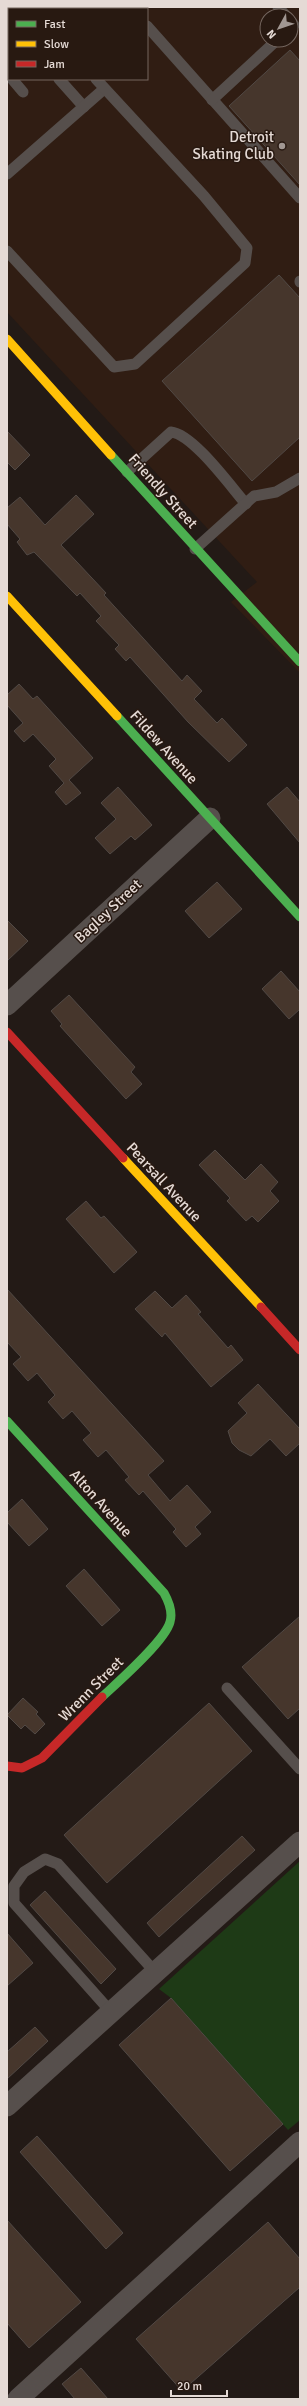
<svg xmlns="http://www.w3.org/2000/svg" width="307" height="2406" viewBox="0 0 307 2406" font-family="Signika,sans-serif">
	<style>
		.built { fill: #301d13; fill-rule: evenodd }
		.green { fill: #1e3a16 }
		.building { fill: #46362c; stroke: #514945 }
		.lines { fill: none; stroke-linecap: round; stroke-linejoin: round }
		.lane { stroke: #564f4c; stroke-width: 11 }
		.street { stroke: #564f4c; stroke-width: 21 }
		.fast { stroke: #4caf50; stroke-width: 9 }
		.slow { stroke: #ffc107; stroke-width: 9 }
		.jam { stroke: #c62828; stroke-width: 9 }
		.poi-dot { fill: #a19792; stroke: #281911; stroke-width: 1.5 }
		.labels { text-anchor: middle; stroke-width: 3; stroke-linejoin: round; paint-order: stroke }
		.poi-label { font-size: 15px; fill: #e5dad5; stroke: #281911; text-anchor: end }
		.street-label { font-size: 15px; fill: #e5dad5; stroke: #281911 }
	</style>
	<rect width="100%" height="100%" fill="#231a16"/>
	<path class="built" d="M7,7H300V673L231,602L257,582L7,312ZM9,9H147V79H9ZM267,16H291V40H267Z"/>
	<path class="green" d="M300,1861V2120L288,2130L171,1998L159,1989Z"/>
	<g class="building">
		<path d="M290,50L300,61V185L229,106Z"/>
		<path d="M279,275L300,298V437L252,481L162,381Z"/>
		<path d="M7,431L30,455L15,470L7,462Z"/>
		<path d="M76,495L94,514L61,545L106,593L104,595L182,681L187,675L202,691L194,699L217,723L222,718L247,745L229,762L188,722L130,657L126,661L115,649L119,645L96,621L101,616L80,593L77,596L34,552L27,555L17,542L20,539L7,524V508L20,497L45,525Z"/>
		<path d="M19,684L33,699L37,696L93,758L69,780L81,793L66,805L55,792L64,783L49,766L56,759L33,734L24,742L14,731L23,723L7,705V695Z"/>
		<path d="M118,787L152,825L135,840L131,836L110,854L95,838L116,819L101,803Z"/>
		<path d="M287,787L300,802V843L267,804Z"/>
		<path d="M217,882L242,909L209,938L185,911Z"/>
		<path d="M7,920L28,941L7,961Z"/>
		<path d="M281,971L300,992V1009L289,1019L262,989Z"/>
		<path d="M69,995L135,1067L131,1072L142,1084L126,1099L60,1026L62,1024L51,1011Z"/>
		<path d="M215,1150L245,1180L261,1164L278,1182L270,1191L279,1201L258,1222L252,1216L246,1221L227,1201L230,1198L199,1165Z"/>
		<path d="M86,1201L101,1218L104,1216L137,1252L114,1273L66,1219Z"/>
		<path d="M7,1289L164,1461L148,1475L170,1501L187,1485L211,1512L195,1527L201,1534L186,1547L173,1532L176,1529L143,1491L139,1495L125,1480L129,1477L106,1450L98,1457L83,1440L91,1433L72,1411L63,1419L48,1402L55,1395L37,1373L28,1381L13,1364L21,1357L7,1342Z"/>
		<path d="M155,1291L172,1308L186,1295L201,1312L198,1314L228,1348L231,1345L243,1360L211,1387L165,1333L162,1337L135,1309Z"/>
		<path d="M258,1384L300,1429V1443L286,1456L270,1439L251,1456L239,1450L232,1443L228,1431L247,1413L238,1403Z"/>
		<path d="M22,1499L48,1529L29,1546L7,1522V1513Z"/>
		<path d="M84,1569L120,1610L102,1626L66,1586Z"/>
		<path d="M300,1616V1708L288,1719L242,1667Z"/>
		<path d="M23,1698L38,1712L36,1714L45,1724L35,1734L25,1725L21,1729L7,1715Z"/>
		<path d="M209,1703L252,1751L107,1883L64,1835Z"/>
		<path d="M242,1836L255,1850L159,1937L147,1923Z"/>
		<path d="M45,1891L116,1969L101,1984L30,1905Z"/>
		<path d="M7,1933L33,1963L7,1986Z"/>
		<path d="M171,1998L283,2124L230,2171L119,2045Z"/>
		<path d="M35,2027L48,2041L7,2079V2052Z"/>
		<path d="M37,2136L123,2233L106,2249L20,2152Z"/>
		<path d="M7,2220L81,2302L29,2348L7,2323Z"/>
		<path d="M268,2222L300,2259V2287L182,2391L136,2339Z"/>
		<path d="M81,2368L108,2399H75L62,2384Z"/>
	</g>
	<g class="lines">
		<g class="lane">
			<path d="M29,7L31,9"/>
			<path d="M131,7L132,9"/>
			<path d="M278,7L286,16"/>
			<path d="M291,21L294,25L291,28"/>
			<path d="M147,26L300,198"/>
			<path d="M12,79L23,92"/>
			<path d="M59,79L84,107"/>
			<path d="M212,100L277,40"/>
			<path d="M7,174L104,89"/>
			<path d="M7,251L114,367L135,364L245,263L247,248L204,196L96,79"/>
			<path d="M300,281V282"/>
			<path d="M127,472L171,432C193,434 231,487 246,504"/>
			<path d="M195,549L254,496L276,492L300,478"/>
			<path d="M227,1688L300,1769"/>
			<path d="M111,2012L14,1903V1886L24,1872L45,1859L58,1864L155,1972"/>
		</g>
		<g class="street">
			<path d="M7,1005L210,818"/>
			<path d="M7,2106L300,1842"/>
			<path d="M18,2399L300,2142"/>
		</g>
		<g class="fast">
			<path d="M111,455L300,662"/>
			<path d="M117,716L300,917"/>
			<path d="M7,1421L164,1593C169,1602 173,1612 170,1622C165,1641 118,1682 102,1697"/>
		</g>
		<g class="slow">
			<path d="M7,339L111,455"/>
			<path d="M7,596L117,716"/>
			<path d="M123,1158L261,1307"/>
		</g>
		<g class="jam">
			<path d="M7,1032L123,1158"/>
			<path d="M261,1307L300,1350"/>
			<path d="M7,1766L22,1768L42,1758L102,1697"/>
		</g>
	</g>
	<circle class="poi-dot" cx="282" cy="146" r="4"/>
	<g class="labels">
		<g class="poi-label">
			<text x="274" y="142">Detroit<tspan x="274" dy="17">Skating Club</tspan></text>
		</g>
		<g class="street-label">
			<text transform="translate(163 491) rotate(48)" y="5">Friendly Street</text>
			<text transform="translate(164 747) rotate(48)" y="5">Fildew Avenue</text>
			<text transform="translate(108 911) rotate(-43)" y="5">Bagley Street</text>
			<text transform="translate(164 1182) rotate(47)" y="5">Pearsall Avenue</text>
			<text transform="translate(101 1503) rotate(48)" y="5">Alton Avenue</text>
			<text transform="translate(91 1689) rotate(-45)" y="5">Wrenn Street</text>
		</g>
	</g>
	<rect width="307" height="2406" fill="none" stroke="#e5dad5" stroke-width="16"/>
	<rect x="8" y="8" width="140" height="72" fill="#281911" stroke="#74665f"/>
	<rect x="16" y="21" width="20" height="6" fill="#4caf50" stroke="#74665f"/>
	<text x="44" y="28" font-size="12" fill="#e5dad5">Fast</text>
	<rect x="16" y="41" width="20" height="6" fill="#ffc107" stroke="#74665f"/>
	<text x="44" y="48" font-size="12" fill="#e5dad5">Slow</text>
	<rect x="16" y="61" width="20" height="6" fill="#c62828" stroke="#74665f"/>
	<text x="44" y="68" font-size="12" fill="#e5dad5">Jam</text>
	<g transform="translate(279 28) rotate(230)"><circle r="19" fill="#281911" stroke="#74665f"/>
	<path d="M0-3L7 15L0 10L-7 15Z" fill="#a19792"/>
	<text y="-6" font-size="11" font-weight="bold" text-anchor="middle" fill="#e5dad5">N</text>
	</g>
	<path d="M171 2390v6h56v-6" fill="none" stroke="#e5dad5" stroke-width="2"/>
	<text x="177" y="2390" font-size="12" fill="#e5dad5" stroke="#281911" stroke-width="3" paint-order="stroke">20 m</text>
</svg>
